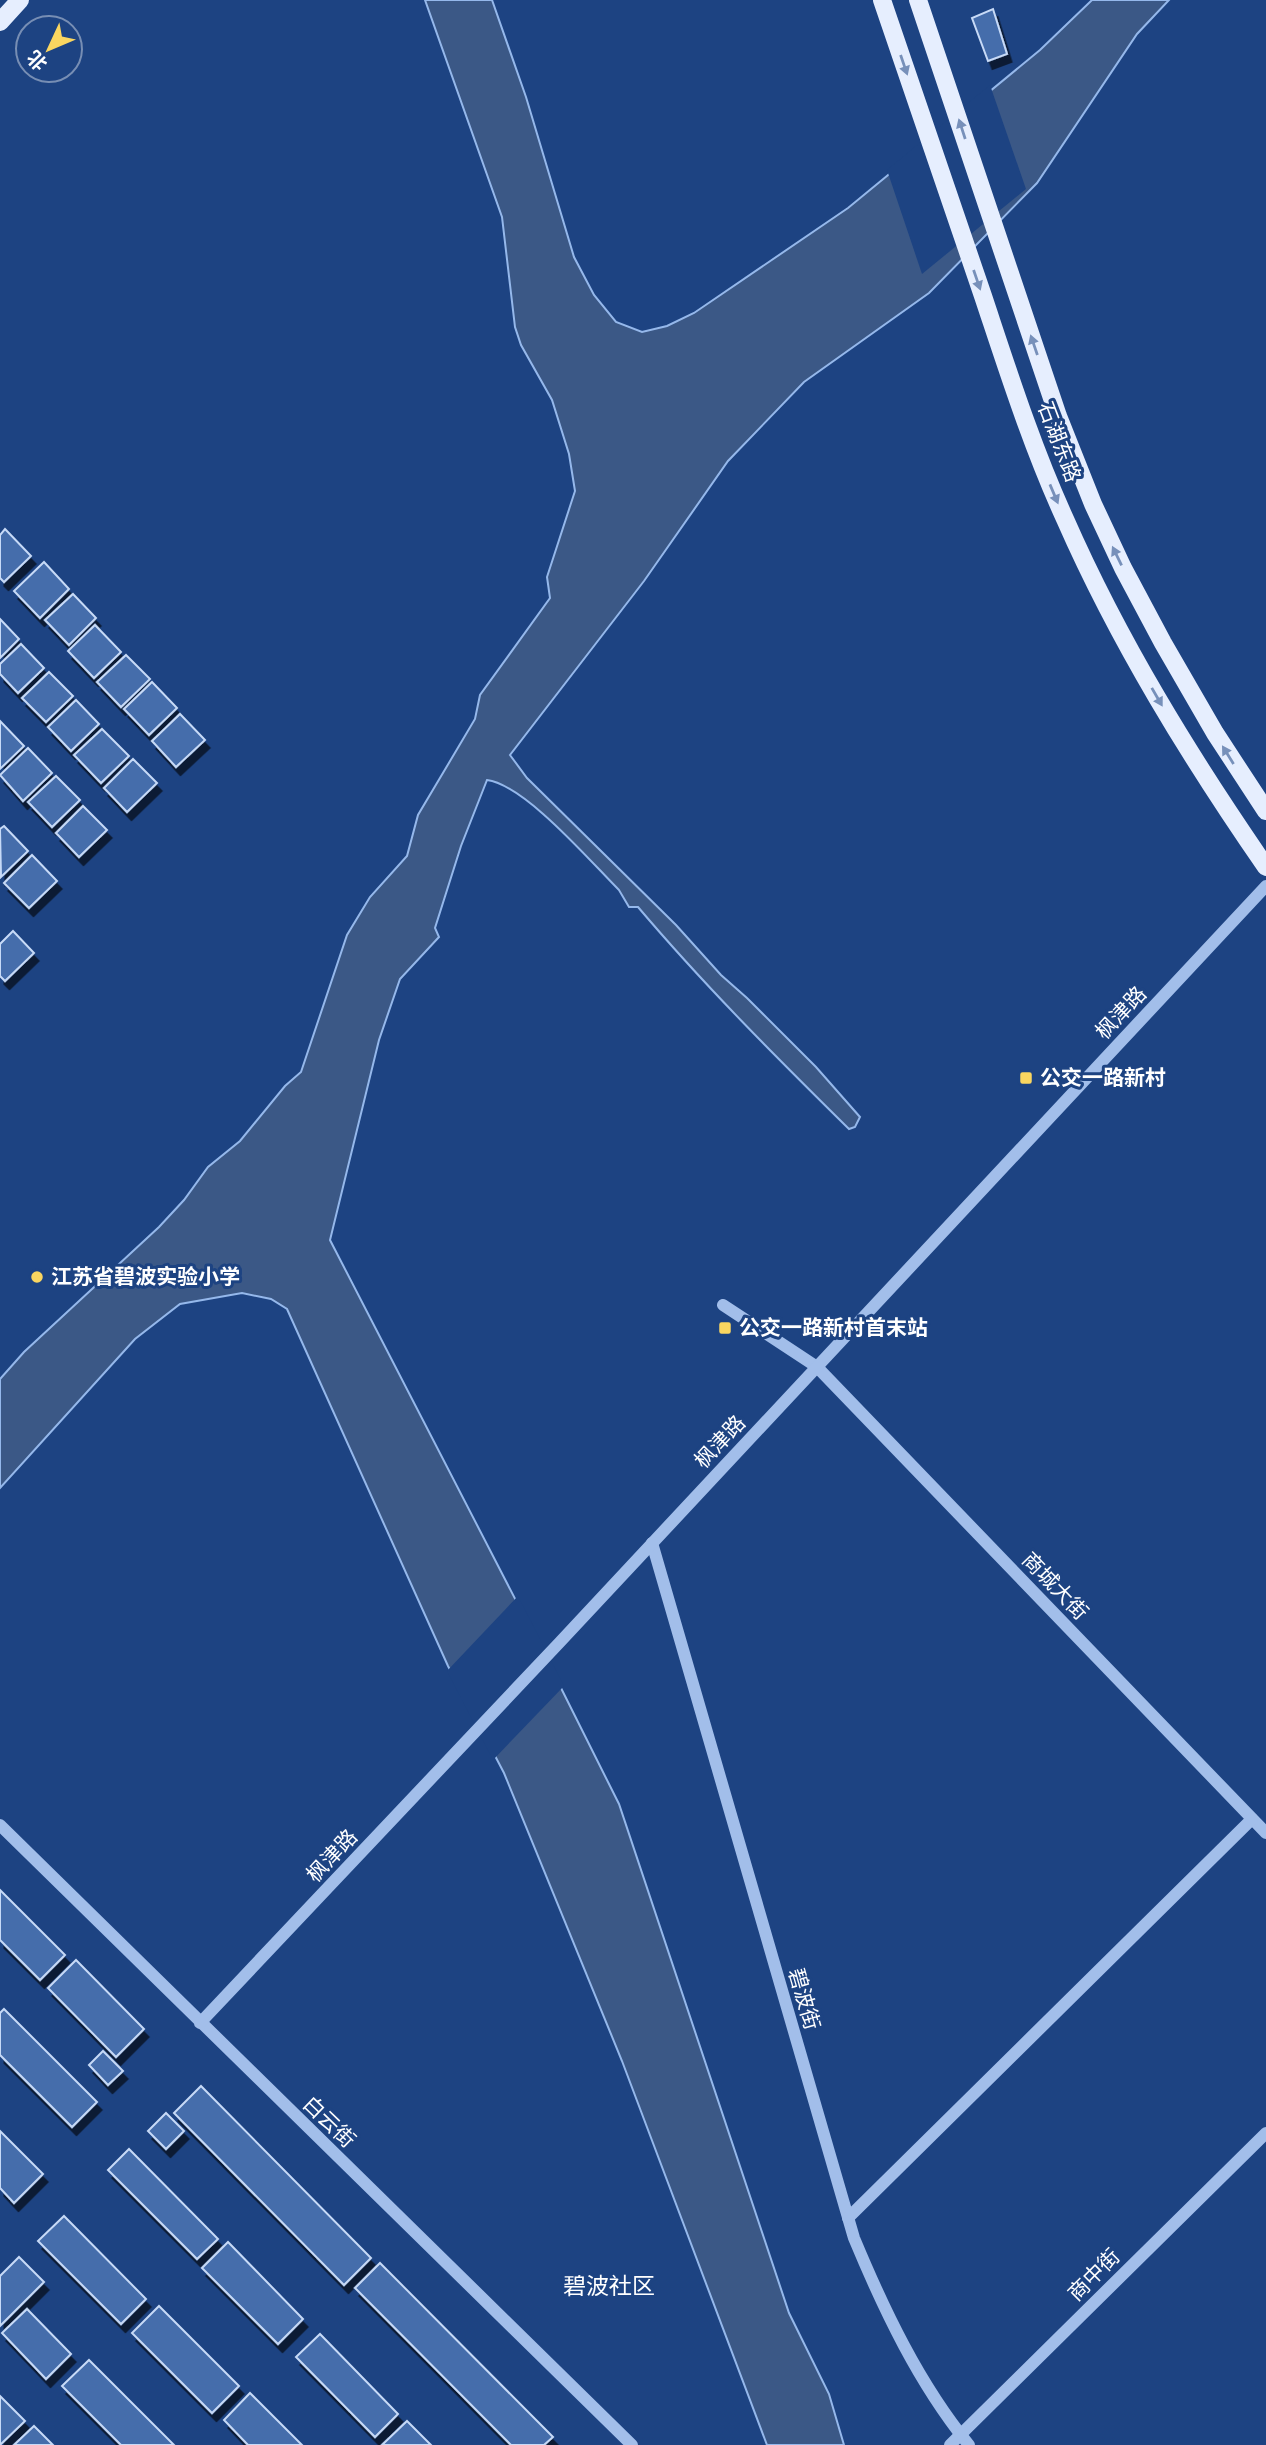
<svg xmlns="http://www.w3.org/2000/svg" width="1266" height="2445" viewBox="0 0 1266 2445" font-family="'Asap Condensed','Noto Sans SC',sans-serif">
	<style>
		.water { fill: #3b5886; stroke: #95b8eb; stroke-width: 2 }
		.pier { fill: #1d4382 }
		.building { fill: #456dab; stroke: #c7daf7; stroke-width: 2; filter: url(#shadow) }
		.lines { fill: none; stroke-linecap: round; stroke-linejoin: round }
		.minor { stroke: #a2beea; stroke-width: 12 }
		.major { stroke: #e6eefe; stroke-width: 18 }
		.oneway { fill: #7790ba }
		.poi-dot { fill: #fad660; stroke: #1d4382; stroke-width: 2.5 }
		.labels { text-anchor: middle; stroke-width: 6; stroke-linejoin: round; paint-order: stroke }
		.street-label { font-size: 21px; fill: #fff; stroke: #1d4382 }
		.poi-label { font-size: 21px; font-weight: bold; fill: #fff; stroke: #1d4382; text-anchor: start }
		.neighbourhood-label { font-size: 23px; fill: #fff; stroke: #1d4382 }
	</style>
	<defs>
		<filter id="shadow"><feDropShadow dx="4.5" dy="8" stdDeviation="0" flood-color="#0009"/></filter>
	</defs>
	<rect width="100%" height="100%" fill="#1d4382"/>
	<path class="water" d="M425,0H492L526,97L574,257L594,295L616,322L642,332L667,326L694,313L848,208L1040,50L1092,0H1169L1137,34L1037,183L929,293L804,382L728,461L644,581L510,755L527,778L676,925L721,975L747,998L816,1067L860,1117L855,1127L849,1129C776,1057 704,985 638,907H629L619,890C590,861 525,785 487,780L461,846L435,928L439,937L400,979L379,1040L330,1240L558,1682L619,1804L789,2313L829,2394L844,2445H767L622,2061L504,1773L448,1666L287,1309L271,1299L242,1293L180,1304L135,1339L0,1488V1379L24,1352L159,1227L184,1200L208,1167L240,1141L285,1086L301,1072L347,935L370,897L407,856L418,815L475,719L480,695L550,598L547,577L575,491L569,454L552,400L521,345L515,327L502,217Z"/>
	<g class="pier">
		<path d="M990,85L1026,189L922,274L887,170Z"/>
		<path d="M518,1596L564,1686L493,1760L447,1671Z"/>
	</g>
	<g class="building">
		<path d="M993,9L1007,54L988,61L972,18Z"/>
		<path d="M5,529L31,556L4,582L0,578V535Z"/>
		<path d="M44,562L69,589L40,618L14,591Z"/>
		<path d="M73,594L96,618L69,645L45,620Z"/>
		<path d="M0,619L19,639L0,658Z"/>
		<path d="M95,625L121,652L94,678L68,651Z"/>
		<path d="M21,644L44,668L18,693L0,674V664Z"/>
		<path d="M126,655L150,679L121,707L97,682Z"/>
		<path d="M49,672L73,696L46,722L22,698Z"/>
		<path d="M152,682L177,708L149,735L124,709Z"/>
		<path d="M76,700L99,724L71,751L48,727Z"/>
		<path d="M180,714L205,740L176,767L152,741Z"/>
		<path d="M0,721L24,746L0,769Z"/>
		<path d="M102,729L129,756L101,783L74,755Z"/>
		<path d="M28,748L52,773L23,801L0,775Z"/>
		<path d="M133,759L157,783L127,812L104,788Z"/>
		<path d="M56,776L80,800L52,827L28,802Z"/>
		<path d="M83,806L107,830L79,857L56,833Z"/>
		<path d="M4,826L28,851L1,877L0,829Z"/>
		<path d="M32,855L57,881L29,908L4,883Z"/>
		<path d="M13,931L34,953L5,981L0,976V944Z"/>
		<path d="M0,1890L65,1955L40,1980L0,1940Z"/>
		<path d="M76,1960L144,2029L116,2057L48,1988Z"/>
		<path d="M4,2009L97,2102L72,2127L0,2055V2013Z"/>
		<path d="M103,2051L123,2071L108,2085L89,2065Z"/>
		<path d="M201,2086L371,2258L344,2285L174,2113Z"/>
		<path d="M166,2113L184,2131L166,2149L148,2131Z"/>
		<path d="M0,2131L43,2174L14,2203L0,2188Z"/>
		<path d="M129,2149L218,2239L197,2259L108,2170Z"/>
		<path d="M64,2216L146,2299L121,2324L38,2241Z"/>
		<path d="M228,2242L303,2319L278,2344L202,2268Z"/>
		<path d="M19,2257L44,2282L0,2326V2276Z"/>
		<path d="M380,2263L553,2437L544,2445H511L355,2288Z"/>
		<path d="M159,2306L239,2386L212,2413L132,2333Z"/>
		<path d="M27,2309L71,2354L46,2379L2,2333Z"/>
		<path d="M320,2334L398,2414L375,2437L296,2357Z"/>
		<path d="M89,2360L174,2445H121L62,2386Z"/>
		<path d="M250,2393L302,2445H248L224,2420Z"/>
		<path d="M0,2396L25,2421L0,2445Z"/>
		<path d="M407,2421L431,2445H382Z"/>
		<path d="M34,2426L53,2445H14Z"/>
	</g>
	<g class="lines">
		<g class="minor">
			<path d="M723,1305L817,1367L1266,1833"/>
			<path d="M652,1543L854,2238C884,2310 919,2384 969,2445"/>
			<path d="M0,1825L632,2445"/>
			<path d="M200,2023L560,1642L1266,886"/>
			<path d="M848,2218L1252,1819"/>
			<path d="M950,2445L1266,2133"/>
		</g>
		<g class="major">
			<path d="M882,0C916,99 949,197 983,296C1008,371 1032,447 1065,519C1119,642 1190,757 1266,867"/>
			<path d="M918,0L1058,416L1093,504L1123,568L1163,643L1215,733L1266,811"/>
			<path d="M0,22L20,0"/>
		</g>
	</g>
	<defs><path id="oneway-solid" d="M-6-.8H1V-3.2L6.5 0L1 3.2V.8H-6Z" transform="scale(1.75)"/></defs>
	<g class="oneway">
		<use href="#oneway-solid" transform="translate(904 65) rotate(71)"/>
		<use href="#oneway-solid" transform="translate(962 129) rotate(-108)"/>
		<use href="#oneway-solid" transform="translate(977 280) rotate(71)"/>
		<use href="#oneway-solid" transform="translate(1034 345) rotate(-109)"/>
		<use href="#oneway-solid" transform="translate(1054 494) rotate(67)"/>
		<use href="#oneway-solid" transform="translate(1117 556) rotate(-116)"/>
		<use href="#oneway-solid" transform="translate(1157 697) rotate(60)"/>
		<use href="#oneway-solid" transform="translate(1228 755) rotate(-122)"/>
	</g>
	<g class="poi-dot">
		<rect x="1019" y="1071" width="14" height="14" rx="3.5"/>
		<circle cx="37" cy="1277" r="7"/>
		<rect x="718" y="1321" width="14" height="14" rx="3.5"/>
	</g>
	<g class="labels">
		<g class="street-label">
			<text transform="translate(1059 442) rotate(69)" y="7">石湖东路</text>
			<text transform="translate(1121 1013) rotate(-47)" y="7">枫津路</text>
			<text transform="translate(720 1442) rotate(-47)" y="7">枫津路</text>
			<text transform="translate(1055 1586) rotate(46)" y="7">商城大街</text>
			<text transform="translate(332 1856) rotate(-47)" y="7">枫津路</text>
			<text transform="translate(804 1999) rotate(74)" y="7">碧波街</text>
			<text transform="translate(329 2122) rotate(44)" y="7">白云街</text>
			<text transform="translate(1094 2275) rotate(-45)" y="7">商中街</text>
		</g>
		<g class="poi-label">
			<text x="1040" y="1085">公交一路新村</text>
			<text x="51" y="1284">江苏省碧波实验小学</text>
			<text x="739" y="1335">公交一路新村首末站</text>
		</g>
		<g class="neighbourhood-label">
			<text x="609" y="2294">碧波社区</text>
		</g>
	</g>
	<g transform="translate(49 49) rotate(226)"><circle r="33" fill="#1d4382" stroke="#778eb4" stroke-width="2"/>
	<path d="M0-5L12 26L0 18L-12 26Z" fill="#fad660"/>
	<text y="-10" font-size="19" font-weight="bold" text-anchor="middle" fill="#ffffff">北</text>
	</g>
</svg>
